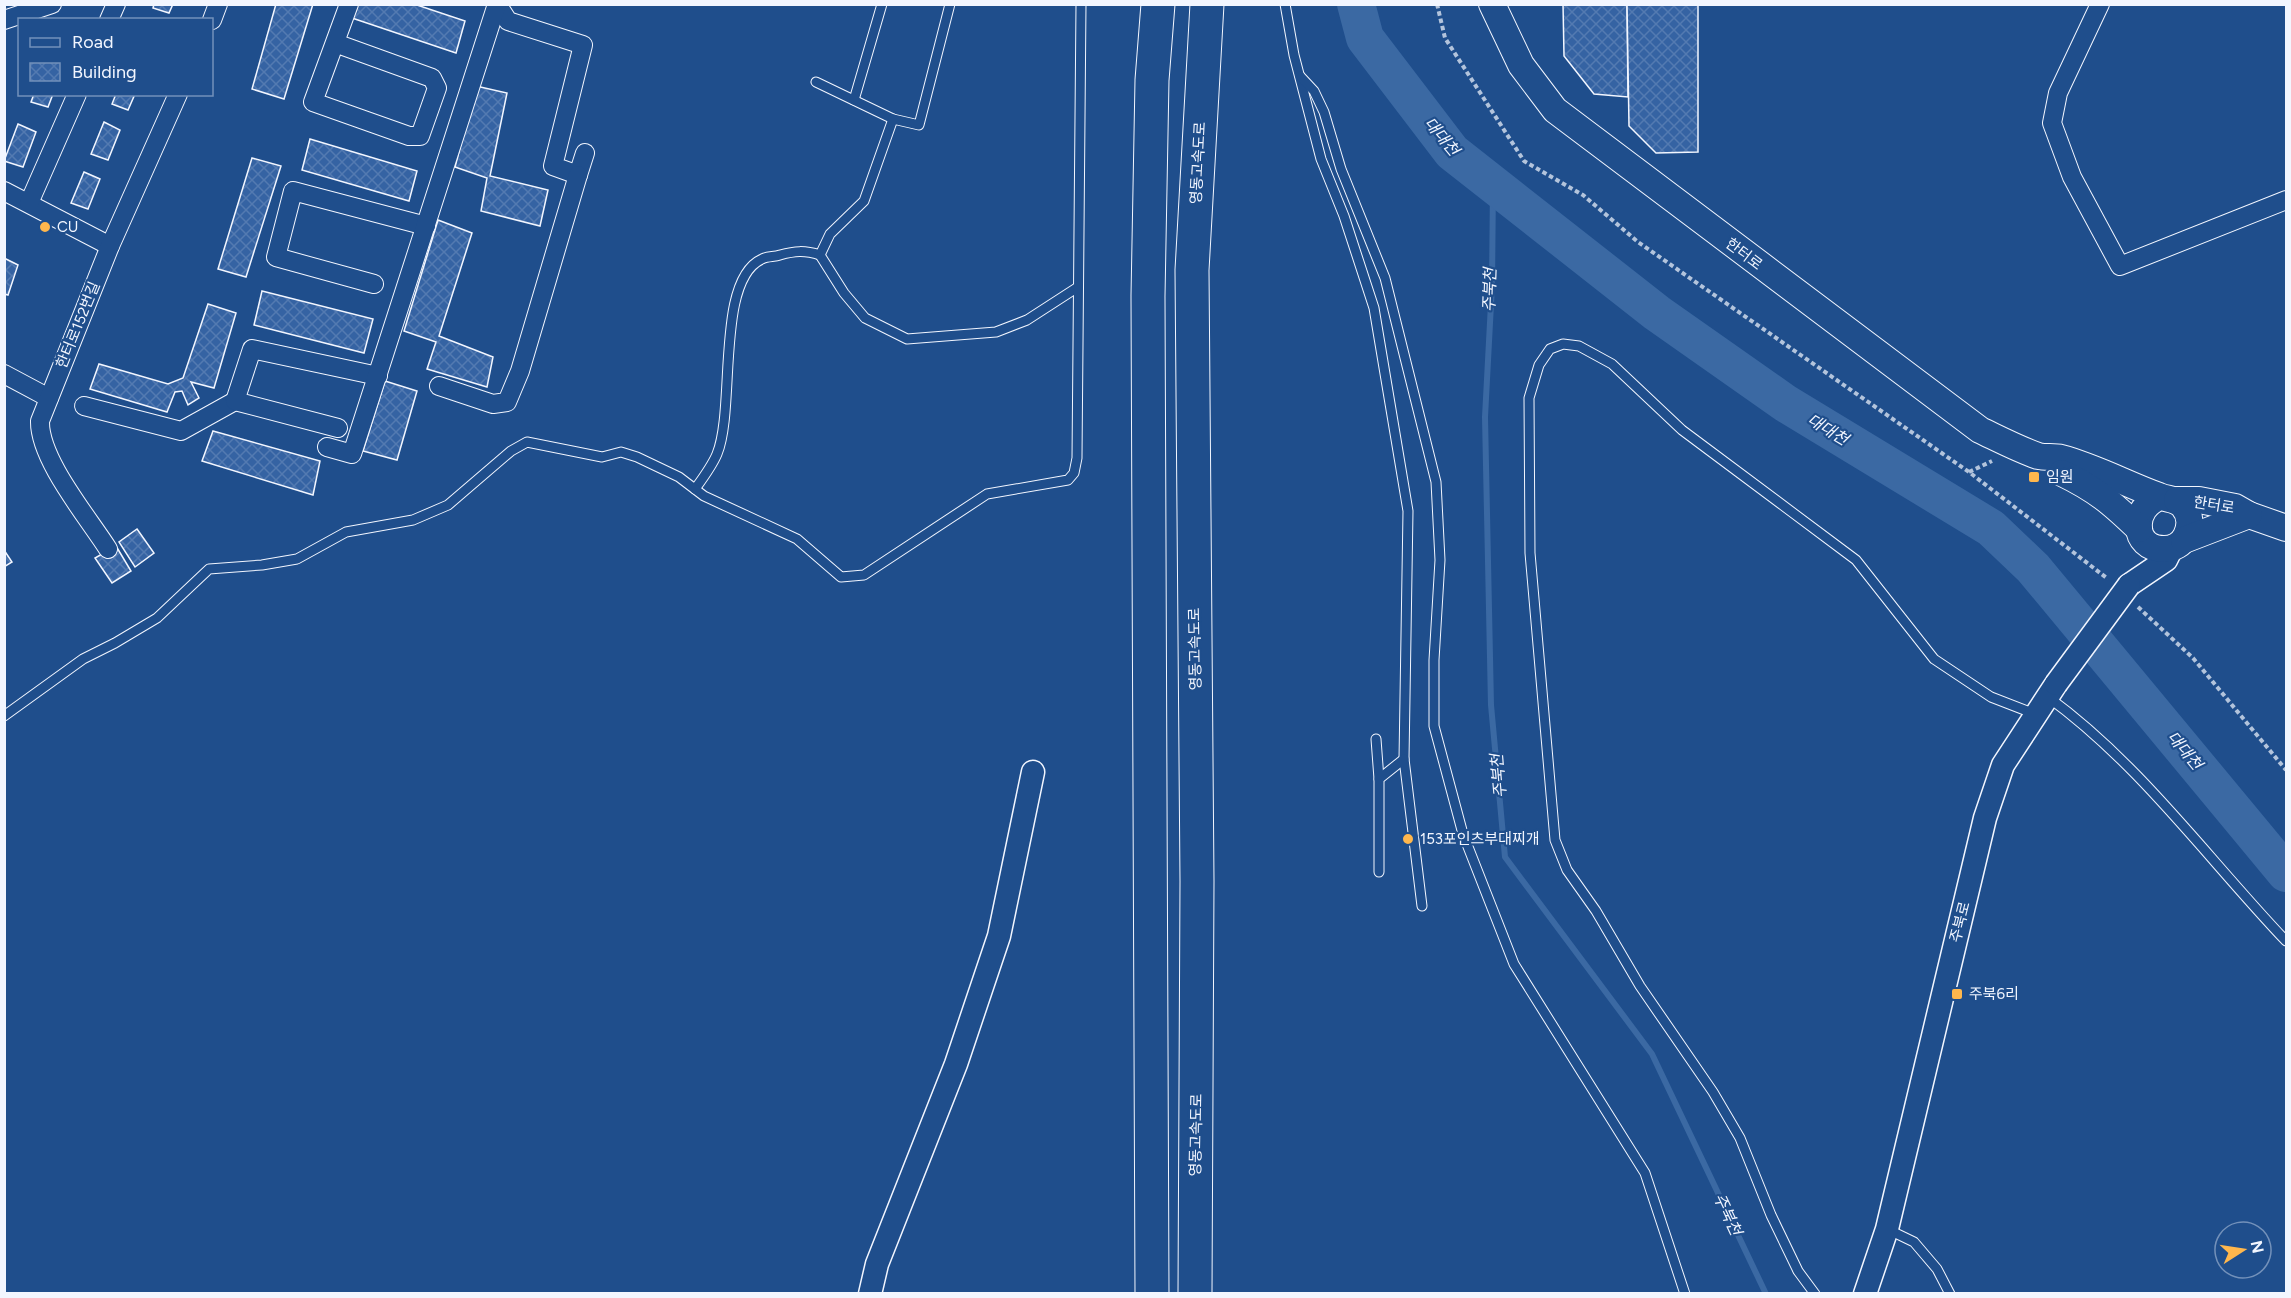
<svg xmlns="http://www.w3.org/2000/svg" width="2291" height="1298" viewBox="0 0 2291 1298" font-family="Figtree,'Noto Sans KR',sans-serif">
	<style>
		.lines { fill: none; stroke-linecap: round; stroke-linejoin: round }
		.stream { stroke: #3b69a3; stroke-width: 6 }
		.river { stroke: #3b69a3; stroke-width: 38 }
		.building { fill: url(#building-cross-hatch); stroke: #f2f6ff; stroke-width: 1.5 }
		.service-casing { stroke: #f2f6ff; stroke-width: 11 }
		.minor-casing { stroke: #f2f6ff; stroke-width: 20 }
		.tertiary-casing { stroke: #f2f6ff; stroke-width: 25 }
		.secondary-casing { stroke: #f2f6ff; stroke-width: 28 }
		.motorway-casing { stroke: #f2f6ff; stroke-width: 35 }
		.path { stroke: #b3c4dc; stroke-width: 4; stroke-dasharray: 4.5 3; stroke-linecap: butt }
		.service { stroke: #1f4e8c; stroke-width: 9 }
		.minor { stroke: #1f4e8c; stroke-width: 18 }
		.tertiary { stroke: #1f4e8c; stroke-width: 22 }
		.secondary { stroke: #1f4e8c; stroke-width: 26 }
		.motorway { stroke: #1f4e8c; stroke-width: 33 }
		.tertiary-bridge-casing { stroke: #f2f6ff; stroke-width: 25; stroke-linecap: butt }
		.tertiary-bridge { stroke: #1f4e8c; stroke-width: 22 }
		.poi-dot { fill: #ffb74d; stroke: #1f4e8c; stroke-width: 2 }
		.labels { text-anchor: middle; stroke-width: 4.5; stroke-linejoin: round; paint-order: stroke }
		.street-label { font-size: 15px; fill: #f2f6ff; stroke: #1f4e8c }
		.poi-label { font-size: 15px; fill: #f2f6ff; stroke: #1f4e8c; text-anchor: start }
		.water-label { font-size: 16px; font-style: italic; fill: #f2f6ff; stroke: #1f4e8c }
	</style>
	<defs>
		<pattern id="building-cross-hatch" width="8" height="8" patternUnits="userSpaceOnUse" patternTransform="scale(1.5)"><rect width="8" height="8" fill="#3563a3"/><path d="M0 0l8 8M0 8l8-8" fill="none" stroke="#537ab1"/></pattern>
	</defs>
	<rect width="100%" height="100%" fill="#1f4e8c"/>
	<g class="lines">
		<path class="stream" d="M1493,184L1492,285L1485,417L1491,705L1505,857L1652,1054L1766,1294"/>
		<path class="river" d="M1356,4L1365,38L1452,152L1657,313L1785,403L1991,528L2033,568L2286,873"/>
	</g>
	<g class="building">
		<path d="M154,4H173L169,13L153,8Z"/>
		<path d="M276,4H313L284,99L252,89Z"/>
		<path d="M354,4H414L465,21L456,53L349,17Z"/>
		<path d="M1563,4H1627L1628,97L1594,94L1564,56Z"/>
		<path d="M1627,4H1698V152L1656,153L1629,126Z"/>
		<path d="M476,86L507,93L490,176L548,190L540,226L481,211L487,178L455,167Z"/>
		<path d="M34,94H53L48,107L31,102Z"/>
		<path d="M116,94H135L128,110L112,104Z"/>
		<path d="M104,122L120,130L108,160L91,154Z"/>
		<path d="M18,124L36,132L23,167L4,161Z"/>
		<path d="M310,139L417,171L409,201L302,170Z"/>
		<path d="M252,158L281,166L246,277L218,269Z"/>
		<path d="M84,172L100,179L88,209L71,203Z"/>
		<path d="M438,220L472,233L439,336L493,357L487,387L427,369L436,342L404,331Z"/>
		<path d="M4,258L18,265L8,295L4,294Z"/>
		<path d="M262,291L373,319L364,353L254,325Z"/>
		<path d="M208,304L236,313L214,388L191,382L199,398L188,405L182,391L175,392L167,412L90,389L99,364L168,384L183,378Z"/>
		<path d="M385,381L417,391L397,460L363,451Z"/>
		<path d="M213,431L320,461L313,495L202,461Z"/>
		<path d="M137,529L154,553L135,567L119,542Z"/>
		<path d="M116,546L131,571L112,583L95,558Z"/>
		<path d="M4,550L12,562L4,567Z"/>
	</g>
	<g class="lines">
		<g class="service-casing">
			<g id="service">
				<path d="M1285,4L1294,55L1321,159L1344,216L1374,308L1408,511L1404,759L1422,906"/>
				<path d="M1300,76L1314,91L1324,112L1341,169L1385,278L1436,482L1440,560L1434,660V726L1463,834L1514,964L1645,1173L1685,1294"/>
				<path d="M816,82L893,119"/>
				<path d="M854,100L882,4"/>
				<path d="M820,255L844,293L865,318L907,339L996,332L1027,320L1078,287"/>
				<path d="M695,489C703,478 712,466 717,454C736,408 715,280 762,259C767,256 774,257 780,255C795,251 804,250 820,255L830,234L864,201L893,119L919,125L950,4"/>
				<path d="M2048,697C2140,764 2208,859 2286,941"/>
				<path d="M4,716L83,659L115,643L157,618L209,569L262,565L297,559L346,532L413,520L448,505L511,451L527,442L602,457L621,452L637,457L679,477L704,496L797,539L841,577L864,575L987,494L1068,480L1074,473L1077,458L1081,4"/>
				<path d="M1376,739L1379,779"/>
				<path d="M1379,872V779L1404,759"/>
				<path d="M1887,1229L1914,1242L1937,1269L1950,1294"/>
				<path d="M1815,1294L1798,1271L1771,1215L1740,1138L1713,1092L1640,986L1596,911L1567,870L1555,840L1530,553L1529,398L1539,365L1550,349L1563,344L1579,346L1612,364L1682,430L1856,560L1934,659L1991,697L2035,714"/>
			</g>
		</g>
		<g class="minor-casing">
			<g id="minor">
				<path d="M497,4L508,21L583,45L553,166L578,175L585,153"/>
				<path d="M2100,4L2058,93L2052,123L2072,177L2120,266L2286,200"/>
				<path d="M4,20L52,4"/>
				<path d="M109,20L116,4"/>
				<path d="M212,20L218,4"/>
				<path d="M335,43L432,78L437,88L420,136H409L313,102L349,4"/>
				<path d="M4,191L110,246"/>
				<path d="M29,203L77,94"/>
				<path d="M374,284L276,257L293,191L426,226"/>
				<path d="M4,374L49,398"/>
				<path d="M439,386L493,404L507,402L520,371L578,175"/>
				<path d="M84,406L181,431L235,401"/>
				<path d="M338,428L235,401L252,349L378,376"/>
				<path d="M327,447L352,454L497,4"/>
				<path d="M108,549C87,516 39,459 40,421L110,246L178,94"/>
			</g>
		</g>
		<g class="tertiary-casing">
			<g id="tertiary">
				<path d="M2129,585L2166,560L2172,548"/>
				<path d="M870,1294L877,1264L956,1064L999,936L1033,772"/>
				<path d="M1865,1294L1887,1229L1985,818L2003,765L2056,684"/>
			</g>
		</g>
		<g class="secondary-casing">
			<g id="secondary">
				<path d="M1492,4L1521,65L1555,110L1980,430C1999,439 2018,449 2038,456C2046,458 2054,456 2061,458C2095,467 2126,484 2159,496C2168,500 2176,498 2183,506C2191,515 2191,526 2186,536C2182,544 2173,549 2164,549C2131,549 2131,507 2160,497"/>
				<path d="M2062,473C2097,490 2112,503 2139,529"/>
				<path d="M2177,500H2199L2235,507L2249,515L2286,528"/>
				<path d="M2184,540L2249,515"/>
			</g>
		</g>
		<g class="motorway-casing">
			<g id="motorway">
				<path d="M1152,1294L1148,296L1152,80L1158,4"/>
				<path d="M1195,1294L1197,881L1192,270L1207,4"/>
			</g>
		</g>
		<g class="path">
			<path d="M1437,4L1445,38L1524,161L1583,195L1638,242L1969,472L2108,579"/>
			<path d="M1969,472L1992,461"/>
			<path d="M2138,607L2193,658L2286,770"/>
		</g>
		<use href="#service" class="service"/>
		<use href="#minor" class="minor"/>
		<use href="#tertiary" class="tertiary"/>
		<use href="#secondary" class="secondary"/>
		<use href="#motorway" class="motorway"/>
		<g class="tertiary-bridge-casing">
			<path id="tertiary-bridge" d="M2056,684L2129,585"/>
		</g>
		<use href="#tertiary-bridge" class="tertiary-bridge"/>
	</g>
	<g class="poi-dot">
		<circle cx="45" cy="227" r="6"/>
		<rect x="2028" y="471" width="12" height="12" rx="3"/>
		<circle cx="1408" cy="839" r="6"/>
		<rect x="1951" y="988" width="12" height="12" rx="3"/>
	</g>
	<g class="labels">
		<g class="street-label">
			<text transform="translate(1198 163) rotate(-87)" y="5">영동고속도로</text>
			<text transform="translate(1744 254) rotate(37)" y="5">한터로</text>
			<text transform="translate(78 325) rotate(-68)" y="5">한터로152번길</text>
			<text transform="translate(2214 505) rotate(9)" y="5">한터로</text>
			<text transform="translate(1195 649) rotate(-91)" y="5">영동고속도로</text>
			<text transform="translate(1960 922) rotate(-76)" y="5">주북로</text>
			<text transform="translate(1196 1135) rotate(-89)" y="5">영동고속도로</text>
		</g>
		<g class="poi-label">
			<text x="57" y="232">CU</text>
			<text x="2046" y="482">임원</text>
			<text x="1420" y="844">153포인츠부대찌개</text>
			<text x="1969" y="999">주북6리</text>
		</g>
		<g class="water-label">
			<text transform="translate(1442 136) rotate(50)" y="6">대대천</text>
			<text transform="translate(1489 290) rotate(-88)" y="6">주북천</text>
			<text transform="translate(1828 429) rotate(31)" y="6">대대천</text>
			<text transform="translate(2185 750) rotate(50)" y="6">대대천</text>
			<text transform="translate(1498 776) rotate(-95)" y="6">주북천</text>
			<text transform="translate(1728 1214) rotate(65)" y="6">주북천</text>
		</g>
	</g>
	<rect width="2291" height="1298" fill="none" stroke="#f2f6ff" stroke-width="12"/>
	<rect x="18" y="18" width="195" height="78" fill="#1f4e8c" stroke="#7391ba" stroke-width="1.5"/>
	<rect x="30" y="38" width="30" height="9" fill="#1f4e8c" stroke="#7391ba" stroke-width="1.5"/>
	<text x="72" y="48" font-size="18" fill="#f2f6ff">Road</text>
	<rect x="30" y="63" width="30" height="18" fill="url(#building-cross-hatch)" stroke="#7391ba" stroke-width="1.5"/>
	<text x="72" y="78" font-size="18" fill="#f2f6ff">Building</text>
	<g transform="translate(2243 1250) rotate(78)"><circle r="28" fill="#1f4e8c" stroke="#7391ba" stroke-width="1.5"/>
	<path d="M0-4.5L10 22L0 15L-10 22Z" fill="#ffb74d"/>
	<text y="-9" font-size="16" font-weight="bold" text-anchor="middle" fill="#f2f6ff">N</text>
	</g>
</svg>
